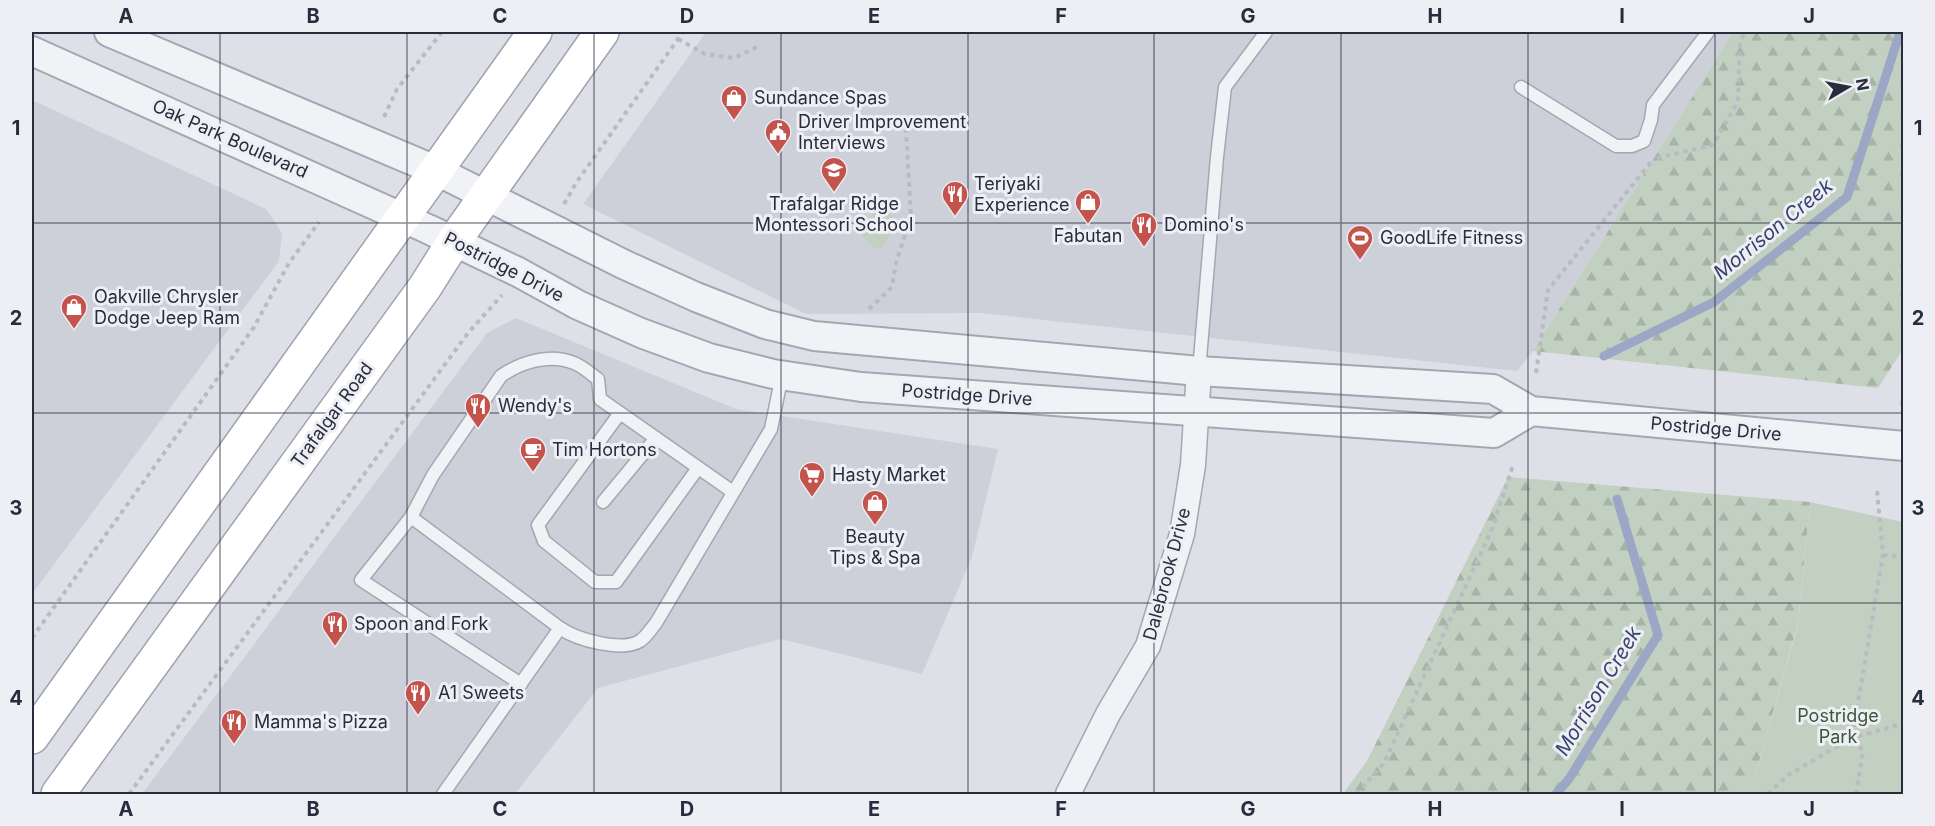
<svg xmlns="http://www.w3.org/2000/svg" width="1935" height="826" viewBox="0 0 1935 826" font-family="Inter,sans-serif">
	<style>
		.built { fill: #cdcfd9 }
		.forest { fill: url(#forest-firs) }
		.park { fill: #c1d0c0 }
		.lines { fill: none; stroke-linecap: round; stroke-linejoin: round }
		.stream { stroke: #9ca7c5; stroke-width: 9 }
		.service-casing { stroke: #a5a6b1; stroke-width: 15 }
		.minor-casing { stroke: #a5a6b1; stroke-width: 27 }
		.tertiary-casing { stroke: #a5a6b1; stroke-width: 32 }
		.primary-casing { stroke: #9fa3b2; stroke-width: 36 }
		.path { stroke: #b9bbc2; stroke-width: 4; stroke-dasharray: 4.5 4.5; stroke-linecap: butt }
		.service { stroke: #f1f2f6; stroke-width: 12 }
		.minor { stroke: #f1f2f6; stroke-width: 24 }
		.tertiary { stroke: #f1f2f6; stroke-width: 28 }
		.primary { stroke: #fff; stroke-width: 33 }
		.grid { fill: none; stroke: #292c3d; stroke-width: 1.5; stroke-opacity: 0.55 }
		.labels { text-anchor: middle; stroke-width: 6; stroke-linejoin: round; paint-order: stroke }
		.poi-label { font-size: 18px; fill: #292c3d; stroke: #eeeff5; text-anchor: start }
		.street-label { font-size: 18px; fill: #292c3d; stroke: #eeeff5 }
		.park-label { font-size: 18px; fill: #375838; stroke: #eeeff5 }
		.water-label { font-size: 20px; font-style: italic; fill: #36436e; stroke: #eeeff5 }
		.neatline { fill: none; stroke: #292c3d; stroke-width: 2 }
		.grid-label { font-size: 20px; text-anchor: middle; font-weight: bold; fill: #292c3d }
	</style>
	<defs>
		<pattern id="forest-firs" width="22" height="20" patternUnits="userSpaceOnUse" patternTransform="scale(1.5)"><rect width="22" height="20" fill="#c1d0c0"/><path d="M5 1l3.5 6h-7zM16 11l3.5 6h-7z" fill="#a6b3a6"/></pattern>
	</defs>
	<rect width="100%" height="100%" fill="#dfe0e7"/>
	<g class="built">
		<path d="M706,32H1733L1533,351L1517,371L980,313L806,314L583,204Z"/>
		<path d="M32,100L266,209L282,233L279,261L32,594Z"/>
		<path d="M516,318L736,409L998,449L972,557L922,674L781,639L598,688L515,794H142L487,333Z"/>
	</g>
	<g class="forest">
		<path d="M1733,32H1903V349L1878,388L1533,351Z"/>
		<path d="M1508,477L1810,502L1798,623L1750,794H1343L1367,761Z"/>
	</g>
	<g class="park">
		<path d="M883,208C903,220 891,234 881,248L875,249L861,235V231L876,209Z"/>
		<path d="M1810,502L1903,522V794H1750L1798,625Z"/>
	</g>
	<g class="lines">
		<g class="stream">
			<path d="M1604,356L1714,302L1847,197L1900,32"/>
			<path d="M1556,794L1569,779L1658,635L1617,499"/>
		</g>
		<g class="service-casing">
			<g id="service">
				<path d="M1521,87L1616,146H1632L1644,141L1651,120L1653,105L1708,32"/>
				<path d="M1199,371L1217,157L1225,87L1266,32"/>
				<path d="M620,413L538,525L544,541L595,582H616L698,468"/>
				<path d="M603,502L656,438"/>
				<path d="M411,517L433,475L501,376C521,362 550,353 574,363C582,366 591,374 598,379L600,399L733,492"/>
				<path d="M521,684L361,580L411,517L560,628"/>
				<path d="M443,794L560,628C577,640 622,652 640,641C646,637 651,629 656,623L771,429L782,375"/>
			</g>
		</g>
		<g class="minor-casing">
			<path id="minor" d="M1068,794L1108,714L1148,646L1182,534L1193,465L1199,371"/>
		</g>
		<g class="tertiary-casing">
			<g id="tertiary">
				<path d="M109,32L435,170L625,265L696,297L765,324L814,336L1199,371L1493,389L1531,411L1904,446"/>
				<path d="M32,51L428,229L518,272L578,305L641,333L709,358L773,374L861,387L1494,433L1531,411"/>
			</g>
		</g>
		<g class="primary-casing">
			<g id="primary">
				<path d="M32,737L535,32"/>
				<path d="M58,794L425,287L454,241L602,32"/>
			</g>
		</g>
		<g class="path">
			<path d="M678,39L705,54L734,58L759,46"/>
			<path d="M384,117L397,89L442,32"/>
			<path d="M1657,158L1713,145L1738,101L1740,41L1746,32"/>
			<path d="M564,204L576,183L683,32"/>
			<path d="M869,309L892,287L896,263L911,216L906,130"/>
			<path d="M1536,373L1548,290L1651,162"/>
			<path d="M1902,405L1904,390"/>
			<path d="M1883,555L1904,557"/>
			<path d="M32,638L254,327L289,263L319,222"/>
			<path d="M129,794L468,333L502,295"/>
			<path d="M1356,794L1384,763L1492,529L1513,465"/>
			<path d="M1768,794L1788,775L1852,738L1904,723"/>
			<path d="M1856,794L1863,751L1852,738L1883,555L1877,490"/>
		</g>
		<use href="#service" class="service"/>
		<use href="#minor" class="minor"/>
		<use href="#tertiary" class="tertiary"/>
		<use href="#primary" class="primary"/>
	</g>
	<path class="grid" d="M220,32V794M407,32V794M594,32V794M781,32V794M968,32V794M1154,32V794M1341,32V794M1528,32V794M1715,32V794M32,223H1904M32,413H1904M32,603H1904"/>
	<defs>
		<g id="shop-pin" transform="scale(1.35)"><path d="M0 17L-7.5 6A9.5 9.5 0 1 1 7.5 6Z" fill="#c4534c" stroke="#eeeff5"/><path d="M-5-2.5h2.3a2.7 3.5 0 0 1 5.4 0H5L5.5 6h-11ZM-1.5-2.5h3a1.5 2.3 0 0 0-3 0Z" fill="#fff"/></g>
		<g id="civic-pin" transform="scale(1.35)"><path d="M0 17L-7.5 6A9.5 9.5 0 1 1 7.5 6Z" fill="#c4534c" stroke="#eeeff5"/><path d="M-.6-6.5H3V-4.5H.6V-3L4-1V1h2V6H-6V1h2V-1L-.6-3ZM-1.2 2.5V6h2.4V2.5Z" fill="#fff"/></g>
		<g id="school-pin" transform="scale(1.35)"><path d="M0 17L-7.5 6A9.5 9.5 0 1 1 7.5 6Z" fill="#c4534c" stroke="#eeeff5"/><path d="M0-5L7-2L0 1L-7-2ZM-4 1L0 2.5L4 1V4Q0 6-4 4Z" fill="#fff"/></g>
		<g id="restaurant-pin" transform="scale(1.35)"><path d="M0 17L-7.5 6A9.5 9.5 0 1 1 7.5 6Z" fill="#c4534c" stroke="#eeeff5"/><path d="M-5-6h1v4h1v-4h1v4h1v-4h1v5L-1.5 .5V6h-2V.5L-5-1ZM5-6V6H3V1.5H1.5Q1.5-4 5-6Z" fill="#fff"/></g>
		<g id="stadium-pin" transform="scale(1.35)"><path d="M0 17L-7.5 6A9.5 9.5 0 1 1 7.5 6Z" fill="#c4534c" stroke="#eeeff5"/><path d="M0-5a6.5 5 0 1 0 0 10a6.5 5 0 1 0 0-10ZM-3.5-1.8h7v3.6h-7Z" fill="#fff"/></g>
		<g id="cafe-pin" transform="scale(1.35)"><path d="M0 17L-7.5 6A9.5 9.5 0 1 1 7.5 6Z" fill="#c4534c" stroke="#eeeff5"/><path d="M-5.5-4.5H6V0H3Q3 3.5 0 3.5H-2.5Q-5.5 3.5-5.5 0ZM3-3.2v2h1.7v-2ZM-6 4.5H4V6H-6Z" fill="#fff"/></g>
		<g id="supermarket-pin" transform="scale(1.35)"><path d="M0 17L-7.5 6A9.5 9.5 0 1 1 7.5 6Z" fill="#c4534c" stroke="#eeeff5"/><path d="M-6-5.5h2.5l.6 2H6L4.5 2H-2.5L-4.4-4H-6ZM-1.5 3.2a1.3 1.3 0 1 0 .1 0ZM3 3.2a1.3 1.3 0 1 0 .1 0Z" fill="#fff"/></g>
	</defs>
	<g fill-rule="evenodd">
		<use href="#shop-pin" x="734" y="98"/>
		<use href="#civic-pin" x="778" y="132"/>
		<use href="#school-pin" x="834" y="170"/>
		<use href="#restaurant-pin" x="955" y="194"/>
		<use href="#shop-pin" x="1088" y="202"/>
		<use href="#restaurant-pin" x="1144" y="225"/>
		<use href="#stadium-pin" x="1360" y="238"/>
		<use href="#shop-pin" x="74" y="307"/>
		<use href="#restaurant-pin" x="478" y="406"/>
		<use href="#cafe-pin" x="533" y="450"/>
		<use href="#supermarket-pin" x="812" y="475"/>
		<use href="#shop-pin" x="875" y="503"/>
		<use href="#restaurant-pin" x="335" y="624"/>
		<use href="#restaurant-pin" x="418" y="693"/>
		<use href="#restaurant-pin" x="234" y="722"/>
	</g>
	<g class="labels">
		<g class="poi-label">
			<text x="754" y="104">Sundance Spas</text>
			<text x="798" y="128">Driver Improvement<tspan x="798" dy="21">Interviews</tspan></text>
			<text x="974" y="190">Teriyaki<tspan x="974" dy="21">Experience</tspan></text>
			<text x="834" y="210" text-anchor="middle">Trafalgar Ridge<tspan x="834" dy="21">Montessori School</tspan></text>
			<text x="1164" y="231">Domino's</text>
			<text x="1088" y="242" text-anchor="middle">Fabutan</text>
			<text x="1380" y="244">GoodLife Fitness</text>
			<text x="94" y="303">Oakville Chrysler<tspan x="94" dy="21">Dodge Jeep Ram</tspan></text>
			<text x="498" y="412">Wendy's</text>
			<text x="552" y="456">Tim Hortons</text>
			<text x="832" y="481">Hasty Market</text>
			<text x="875" y="543" text-anchor="middle">Beauty<tspan x="875" dy="21">Tips &amp; Spa</tspan></text>
			<text x="354" y="630">Spoon and Fork</text>
			<text x="438" y="699">A1 Sweets</text>
			<text x="254" y="728">Mamma's Pizza</text>
		</g>
		<g class="street-label">
			<text transform="translate(230 139) rotate(24)" y="6">Oak Park Boulevard</text>
			<text transform="translate(504 267) rotate(27)" y="6">Postridge Drive</text>
			<text transform="translate(967 395) rotate(4)" y="6">Postridge Drive</text>
			<text transform="translate(332 415) rotate(-54)" y="6">Trafalgar Road</text>
			<text transform="translate(1716 429) rotate(5)" y="6">Postridge Drive</text>
			<text transform="translate(1167 574) rotate(-75)" y="6">Dalebrook Drive</text>
		</g>
		<g class="park-label">
			<text x="1838" y="722">Postridge<tspan x="1838" dy="21">Park</tspan></text>
		</g>
		<g class="water-label">
			<text transform="translate(1773 229) rotate(-39)" y="7">Morrison Creek</text>
			<text transform="translate(1598 691) rotate(-59)" y="7">Morrison Creek</text>
		</g>
	</g>
	<rect width="1935" height="826" fill="none" stroke="#eeeff5" stroke-width="66"/>
	<g transform="translate(1848 87) rotate(80)" stroke="#eeeff5" stroke-width="4.5" paint-order="stroke">
	<path d="M0-4.5L10 22L0 15L-10 22Z" fill="#292c3d"/>
	<text y="-9" font-size="16" font-weight="bold" text-anchor="middle" fill="#292c3d">N</text>
	</g>
	<rect x="33" y="33" width="1869" height="760" class="neatline"/>
	<g class="grid-label">
		<text x="126" y="23">A</text>
		<text x="313" y="23">B</text>
		<text x="500" y="23">C</text>
		<text x="687" y="23">D</text>
		<text x="874" y="23">E</text>
		<text x="1061" y="23">F</text>
		<text x="1248" y="23">G</text>
		<text x="1435" y="23">H</text>
		<text x="1622" y="23">I</text>
		<text x="1809" y="23">J</text>
		<text x="16" y="135">1</text>
		<text x="1918" y="135">1</text>
		<text x="16" y="325">2</text>
		<text x="1918" y="325">2</text>
		<text x="16" y="515">3</text>
		<text x="1918" y="515">3</text>
		<text x="16" y="705">4</text>
		<text x="1918" y="705">4</text>
		<text x="126" y="816">A</text>
		<text x="313" y="816">B</text>
		<text x="500" y="816">C</text>
		<text x="687" y="816">D</text>
		<text x="874" y="816">E</text>
		<text x="1061" y="816">F</text>
		<text x="1248" y="816">G</text>
		<text x="1435" y="816">H</text>
		<text x="1622" y="816">I</text>
		<text x="1809" y="816">J</text>
	</g>
</svg>
